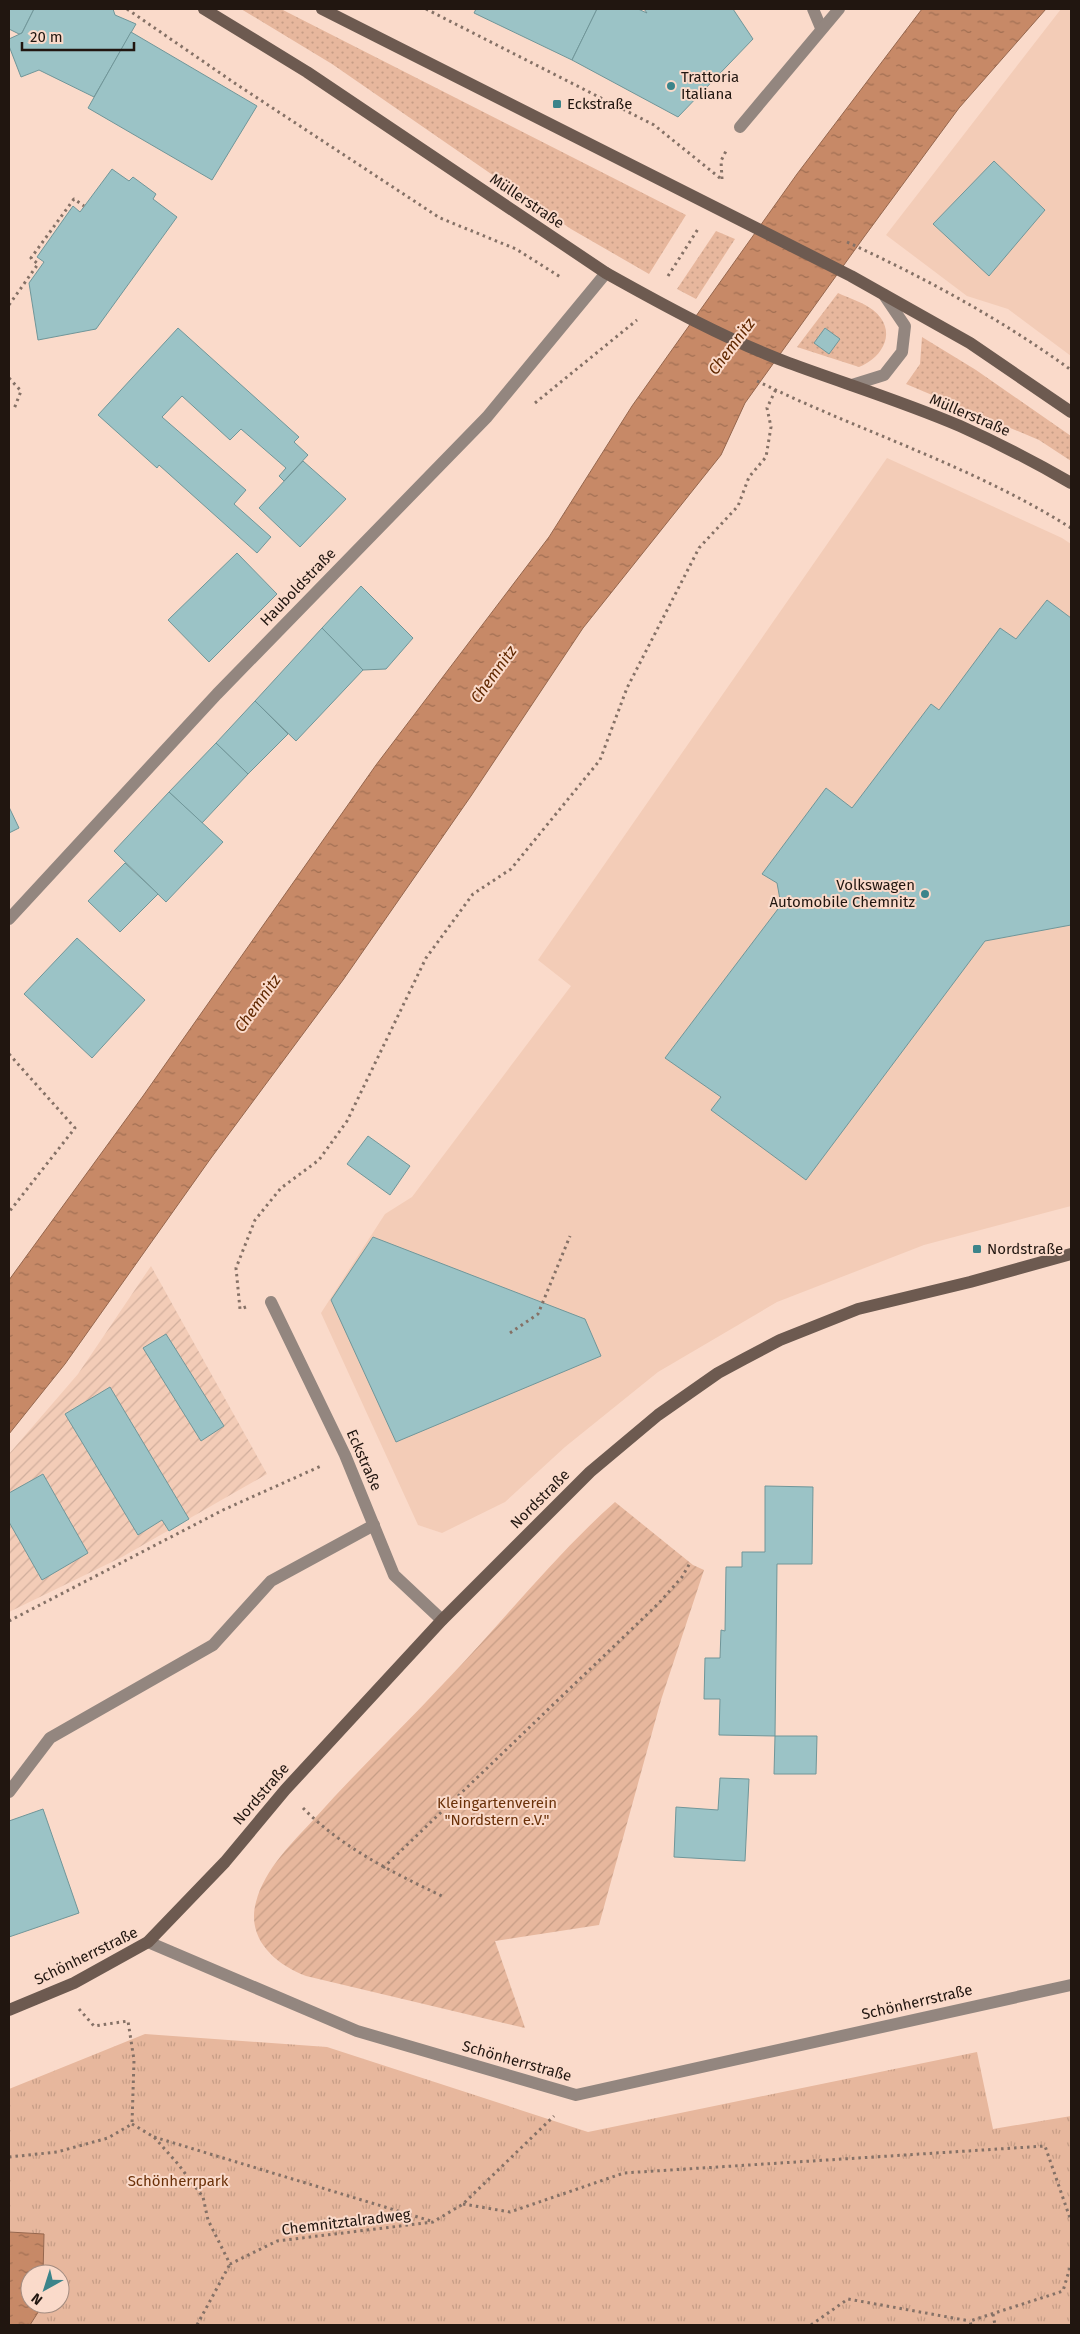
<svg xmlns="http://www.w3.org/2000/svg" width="1080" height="2334" viewBox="0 0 1080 2334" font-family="'Fira Sans',sans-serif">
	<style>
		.built { fill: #f3ccb7 }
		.industrial { fill: url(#industrial-furrows) }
		.grass { fill: url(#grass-dots) }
		.park { fill: url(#park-tufts) }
		.garden { fill: url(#garden-furrows) }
		.water { fill: url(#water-ripples); stroke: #95664d }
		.building { fill: #9bc3c6; stroke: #709699 }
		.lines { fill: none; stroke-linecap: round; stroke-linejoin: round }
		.path { stroke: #857166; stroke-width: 3; stroke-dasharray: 2.5 4; stroke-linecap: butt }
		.lane { stroke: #93867f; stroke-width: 12 }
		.street { stroke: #93867f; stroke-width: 12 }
		.secondary { stroke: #6d5a50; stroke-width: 12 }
		.poi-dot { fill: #3c848a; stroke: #fadaca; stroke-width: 2 }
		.labels { text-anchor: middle; stroke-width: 4; stroke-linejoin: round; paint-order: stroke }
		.poi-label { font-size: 15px; fill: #211610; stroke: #fadaca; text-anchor: start }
		.street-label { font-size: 15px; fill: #211610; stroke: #fadaca }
		.park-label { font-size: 15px; fill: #6b3109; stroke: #fadaca }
		.water-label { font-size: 16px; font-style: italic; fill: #612800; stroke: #fadaca }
	</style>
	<defs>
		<pattern id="industrial-furrows" width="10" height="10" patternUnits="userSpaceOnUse" patternTransform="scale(1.25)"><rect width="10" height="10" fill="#f3ccb7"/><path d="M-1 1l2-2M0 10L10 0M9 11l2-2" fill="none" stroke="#d0ae9c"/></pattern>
		<pattern id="grass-dots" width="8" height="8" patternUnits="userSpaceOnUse" patternTransform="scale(1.25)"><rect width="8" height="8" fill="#e7b79d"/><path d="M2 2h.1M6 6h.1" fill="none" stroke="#c69d86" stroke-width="1.8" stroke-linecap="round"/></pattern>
		<pattern id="park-tufts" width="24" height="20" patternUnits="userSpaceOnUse" patternTransform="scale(1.25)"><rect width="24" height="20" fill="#e7b79d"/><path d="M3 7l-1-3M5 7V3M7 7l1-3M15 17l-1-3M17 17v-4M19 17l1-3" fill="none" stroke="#c69d86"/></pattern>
		<pattern id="garden-furrows" width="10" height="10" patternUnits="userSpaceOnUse" patternTransform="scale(1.25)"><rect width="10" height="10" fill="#e7b79d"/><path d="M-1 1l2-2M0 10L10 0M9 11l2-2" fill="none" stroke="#c69d86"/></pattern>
		<pattern id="water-ripples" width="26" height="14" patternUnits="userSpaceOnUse" patternTransform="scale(1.25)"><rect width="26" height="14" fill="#c78967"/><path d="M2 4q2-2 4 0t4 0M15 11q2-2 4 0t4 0" fill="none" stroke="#a16f53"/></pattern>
	</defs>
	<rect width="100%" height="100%" fill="#fadaca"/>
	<g class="built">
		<path d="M1061,9H1071V356L1008,309L967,296L886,235Z"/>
		<path d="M887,458L1062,538L1071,544V1206L924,1245L777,1302L658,1372L565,1447L505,1502L442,1533L418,1525L321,1313L385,1214L412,1197L571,986L538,960Z"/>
	</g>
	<path class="industrial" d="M151,1266L267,1474L122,1557L9,1612V1454L78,1374Z"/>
	<g class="grass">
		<path d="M241,9H281L686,215L649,274L571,229L332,64Z"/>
		<path d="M716,231L735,239L696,299L677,289Z"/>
		<path d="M838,293C849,298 864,303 873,310C898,330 884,357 859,367L797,347Z"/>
		<path d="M922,337L976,370L1071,436V461L1039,440L906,384L920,364Z"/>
	</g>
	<path class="park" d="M145,2034L327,2047L588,2132L977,2052L993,2129L1071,2116V2325H30L42,2304H60V2274H43L44,2234L9,2232V2089Z"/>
	<path class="garden" d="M615,1502L693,1565L704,1570L661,1700L599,1925L495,1941L525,2028L306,1976C275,1964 246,1939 256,1902C265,1868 293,1842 316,1817C357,1771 402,1728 444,1683C502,1623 553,1557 615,1502Z"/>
	<g class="water">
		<path d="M922,9H1046L959,108L864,237L745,403L721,455L583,628L471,796L343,980L211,1158L65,1364L9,1434V1280L143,1096L376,765L549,537L632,406L797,174Z"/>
		<path d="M9,2232L44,2234L43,2274H30V2304H42V2306L30,2325H9Z"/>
	</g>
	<g class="building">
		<path d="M9,9H34L22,33L19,34L9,29Z"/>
		<path d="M34,9H113L115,15L136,24L94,97L39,70L21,77L9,46V39L22,33Z"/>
		<path d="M476,9H597L572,60L474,13Z"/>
		<path d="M597,9H638L647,13L644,9H733L753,39L678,117L572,60Z"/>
		<path d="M131,32L257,106L212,180L88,108Z"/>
		<path d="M994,161L1045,210L989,276L933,224Z"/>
		<path d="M112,169L129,181L133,177L156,194L153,199L177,217L96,329L38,340L29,283L44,262L37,257L73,206L80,212Z"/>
		<path d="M178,328L299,437L294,442L308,455L284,481L279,476L286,468L241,429L230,440L182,396L162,417L246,490L234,504L271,537L257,553L159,465L157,468L98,415Z"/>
		<path d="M825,328L840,339L829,354L814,343Z"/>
		<path d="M303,461L346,499L300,547L259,508Z"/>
		<path d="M237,553L277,594L209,662L168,620Z"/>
		<path d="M361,586L413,638L386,669L363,670L322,628Z"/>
		<path d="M1047,600L1071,618V925L985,941L806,1180L711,1110L721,1097L665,1058L781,905L777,883L762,874L826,788L852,808L931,704L939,710L1000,628L1016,639Z"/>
		<path d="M322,628L363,670L296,741L255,701Z"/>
		<path d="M255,701L288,734L248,774L216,743Z"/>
		<path d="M216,743L248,774L202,823L169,792Z"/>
		<path d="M169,792L223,842L166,902L114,851Z"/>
		<path d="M9,807L19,828L9,833Z"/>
		<path d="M125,863L158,894L120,932L88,901Z"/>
		<path d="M77,938L145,1000L92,1058L24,994Z"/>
		<path d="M368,1136L410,1166L390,1195L347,1164Z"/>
		<path d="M373,1237L585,1319L601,1356L396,1442L331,1300Z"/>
		<path d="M166,1334L224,1426L201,1441L143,1348Z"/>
		<path d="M110,1387L189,1519L169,1531L162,1520L138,1535L65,1414Z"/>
		<path d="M43,1474L88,1553L42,1580L9,1522V1493Z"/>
		<path d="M765,1486L813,1487L812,1564H777L775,1736L719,1735L720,1699H704L705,1658H720L721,1630L725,1631L726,1567H742V1552H765Z"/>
		<path d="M775,1736H817L816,1774H774Z"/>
		<path d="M720,1778L749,1779L745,1861L674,1857L676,1807L718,1810Z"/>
		<path d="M43,1809L79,1913L9,1937V1821Z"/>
	</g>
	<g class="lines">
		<g class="path">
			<path d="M127,9L236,84L440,218L516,249L562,278"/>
			<path d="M426,9L654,125L720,178"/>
			<path d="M722,179L721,161L727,149"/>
			<path d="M847,242C925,278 1001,319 1071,370"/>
			<path d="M668,276L698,229"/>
			<path d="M9,305L38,264L31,258L74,199L84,206"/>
			<path d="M9,378L21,391L14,409"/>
			<path d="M757,381C861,432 973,466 1071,528"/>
			<path d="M535,403L637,320"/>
			<path d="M9,1054L75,1128L9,1212"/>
			<path d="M246,1307L240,1309L236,1268L255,1220L281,1188L319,1160L347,1121L426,958L473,894L511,869L600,760L627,688L699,548L738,506L749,477L766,457L771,427L767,408L777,387"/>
			<path d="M510,1333L538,1314L570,1236"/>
			<path d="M9,1621L223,1510L321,1466"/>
			<path d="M303,1808C342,1848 394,1873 444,1897"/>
			<path d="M383,1868L659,1603L682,1577L690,1563"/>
			<path d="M79,2009L94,2026L128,2021L134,2060L132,2124"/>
			<path d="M132,2124L154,2137L178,2164L203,2197L208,2220L230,2264L277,2241L433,2222L463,2204L554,2116"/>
			<path d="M154,2137L431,2221"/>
			<path d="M9,2157L57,2152L108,2138L132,2124"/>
			<path d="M463,2204L510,2212L624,2173L1045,2146L1071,2221"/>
			<path d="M993,2314L995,2325"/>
			<path d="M197,2325L230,2264"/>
			<path d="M811,2325L848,2299L970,2321"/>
			<path d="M971,2325L970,2321L1063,2291L1071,2264"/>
		</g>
		<path class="lane" d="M9,1792L50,1738L213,1645L271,1581L374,1525"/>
		<g class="street">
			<path d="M813,9L821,28"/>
			<path d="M740,127L839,9"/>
			<path d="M852,385L884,375L902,352L905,326L884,295"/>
			<path d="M9,919L217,694L487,417L606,273"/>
			<path d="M271,1302L345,1455L394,1575L442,1620"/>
			<path d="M148,1942L357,2031L576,2095L1071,1985"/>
		</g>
		<g class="secondary">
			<path d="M204,9L307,72L606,273C665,306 725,339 789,363C846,384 904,402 960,426C998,443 1035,462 1071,483"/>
			<path d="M322,9L851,276L970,343L1071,412"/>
			<path d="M9,2010L74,1983L148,1942L225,1862L285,1790L442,1620L590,1472L658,1415L718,1373L744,1359L780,1340L858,1309L970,1282L1071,1254"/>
		</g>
	</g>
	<g class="poi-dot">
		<circle cx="671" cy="86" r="5"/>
		<rect x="552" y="99" width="10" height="10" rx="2.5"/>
		<circle cx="925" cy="894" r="5"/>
		<rect x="972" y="1244" width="10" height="10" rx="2.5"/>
	</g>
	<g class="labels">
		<g class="poi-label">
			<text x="681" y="82">Trattoria<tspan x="681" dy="17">Italiana</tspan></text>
			<text x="567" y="109">Eckstraße</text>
			<text x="915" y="890" text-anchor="end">Volkswagen<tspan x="915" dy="17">Automobile Chemnitz</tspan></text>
			<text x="987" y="1254">Nordstraße</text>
		</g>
		<g class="street-label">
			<text transform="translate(527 201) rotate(34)" y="5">Müllerstraße</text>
			<text transform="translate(970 415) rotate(23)" y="5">Müllerstraße</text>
			<text transform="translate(298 587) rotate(-46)" y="5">Hauboldstraße</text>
			<text transform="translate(364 1460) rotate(66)" y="5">Eckstraße</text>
			<text transform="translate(540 1499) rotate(-45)" y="5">Nordstraße</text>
			<text transform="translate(261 1794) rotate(-49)" y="5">Nordstraße</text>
			<text transform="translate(86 1956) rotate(-26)" y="5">Schönherrstraße</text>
			<text transform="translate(917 2002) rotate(-13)" y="5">Schönherrstraße</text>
			<text transform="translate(517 2061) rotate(16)" y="5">Schönherrstraße</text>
			<text transform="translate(346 2222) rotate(-7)" y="5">Chemnitztalradweg</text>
		</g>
		<g class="park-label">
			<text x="497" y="1808">Kleingartenverein<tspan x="497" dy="17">"Nordstern e.V."</tspan></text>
			<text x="178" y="2186">Schönherrpark</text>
		</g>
		<g class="water-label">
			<text transform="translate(731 346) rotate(-53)" y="6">Chemnitz</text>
			<text transform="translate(493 674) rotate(-54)" y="6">Chemnitz</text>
			<text transform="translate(257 1003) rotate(-54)" y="6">Chemnitz</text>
		</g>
	</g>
	<rect width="1080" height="2334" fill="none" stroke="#211610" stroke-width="20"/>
	<g transform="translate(45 2289) rotate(219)"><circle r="24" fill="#fadaca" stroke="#a38c80"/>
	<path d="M0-4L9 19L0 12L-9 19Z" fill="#3c848a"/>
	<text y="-8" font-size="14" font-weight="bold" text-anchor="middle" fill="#211610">N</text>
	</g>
	<path d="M22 42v8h112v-8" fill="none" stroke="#211610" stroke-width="2.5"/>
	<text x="30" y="42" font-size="15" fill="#211610" stroke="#fadaca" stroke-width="4" paint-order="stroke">20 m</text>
</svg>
